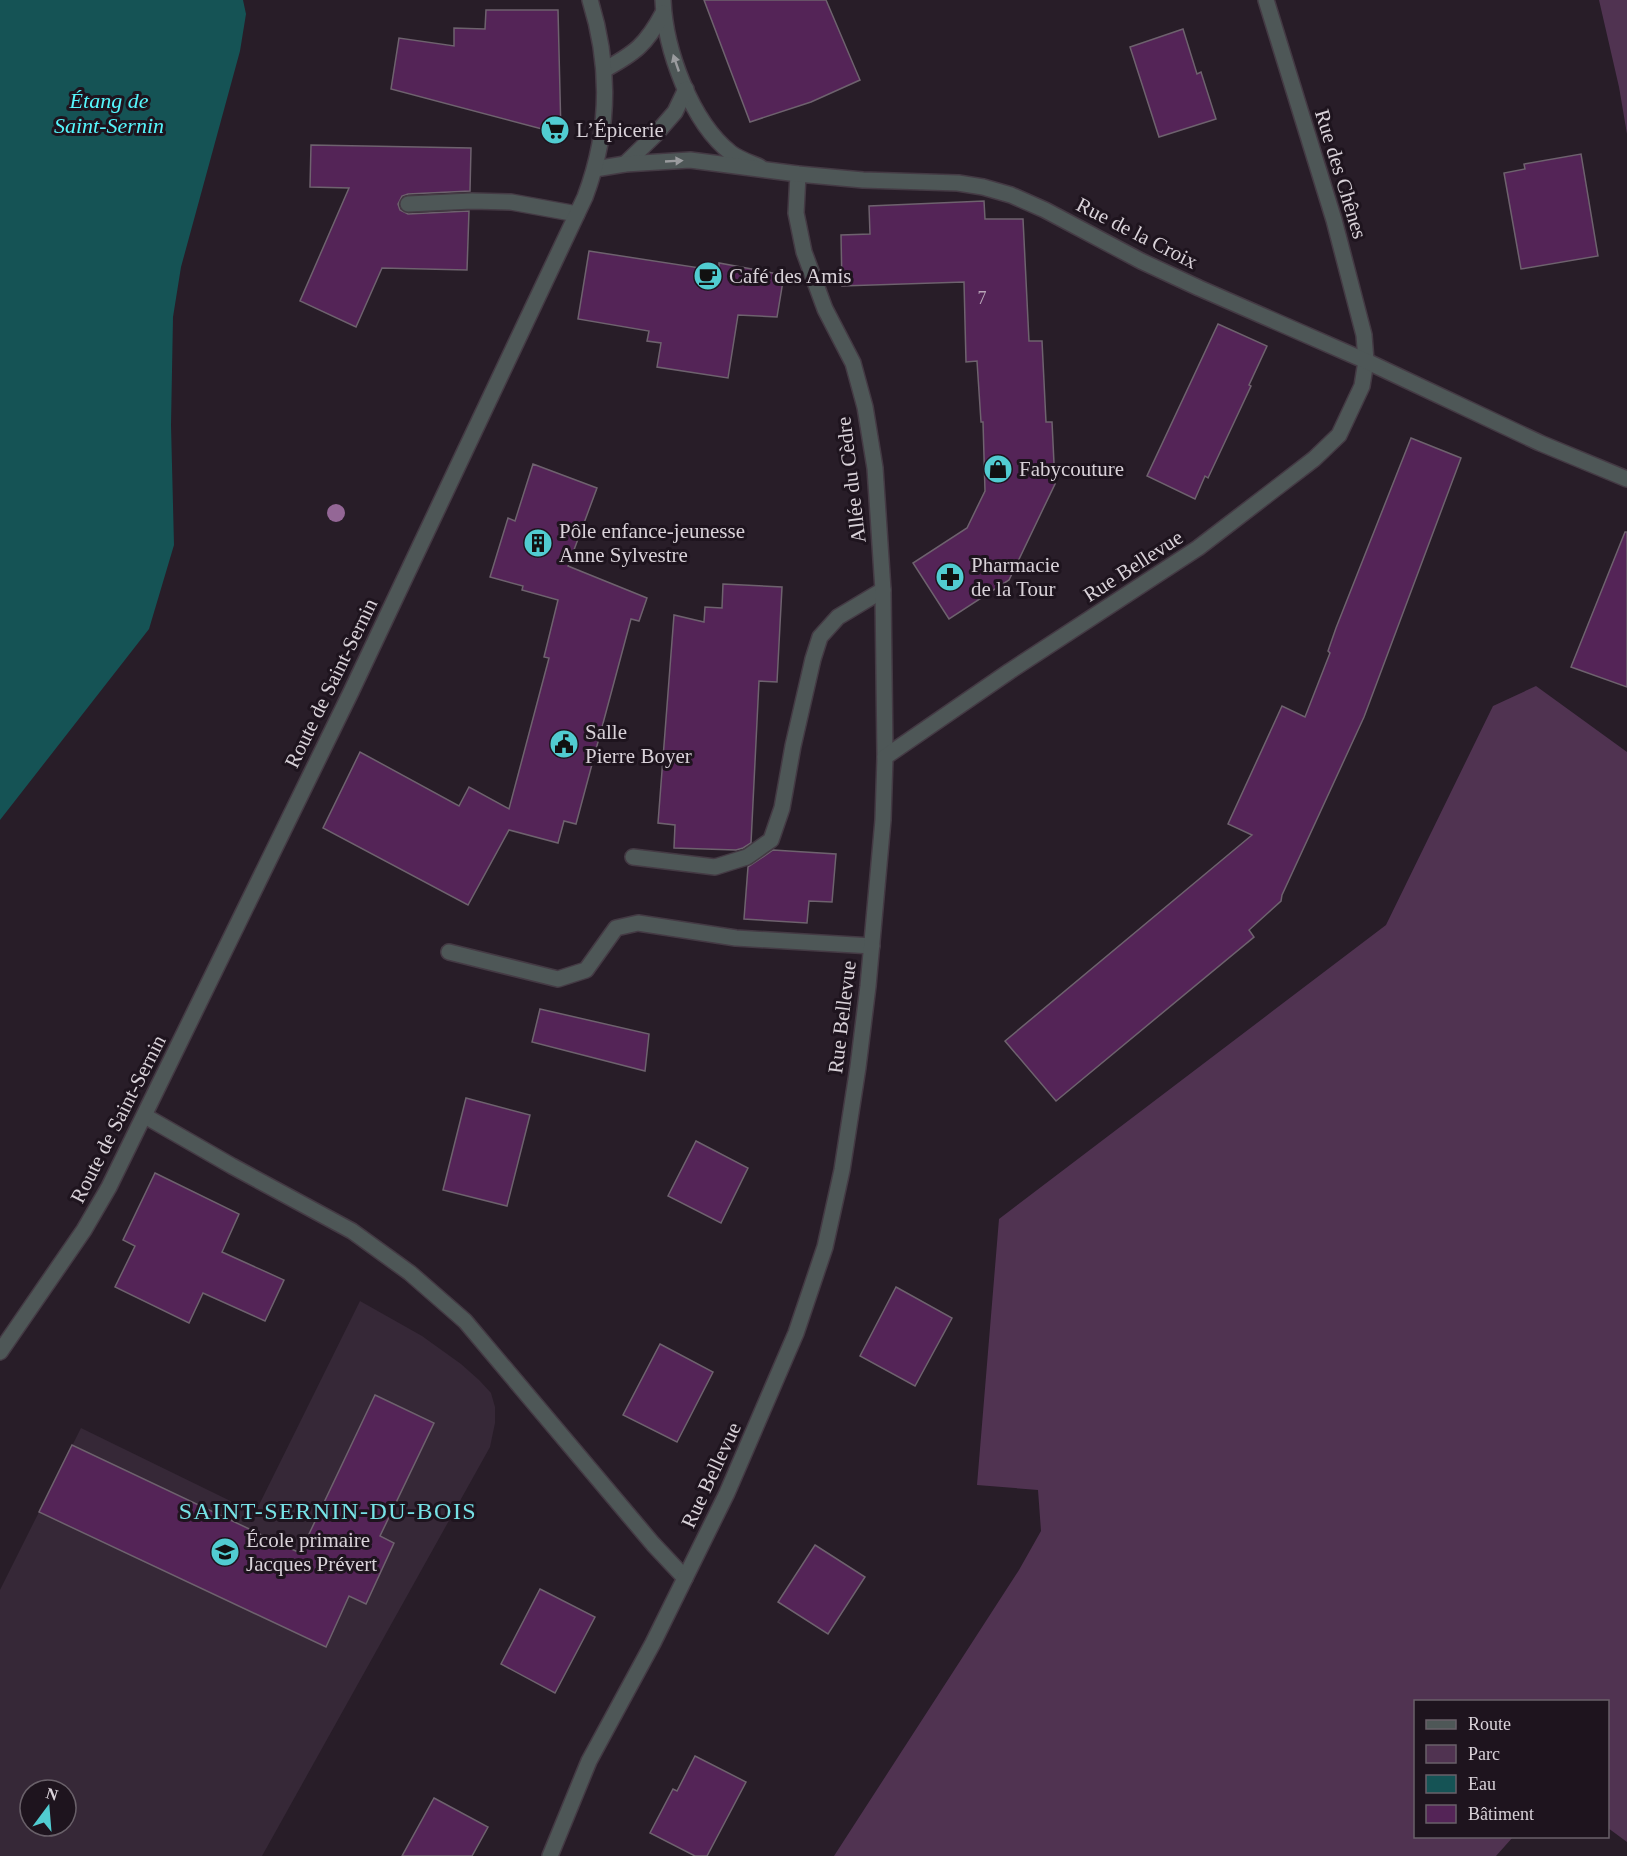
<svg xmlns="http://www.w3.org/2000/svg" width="1627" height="1856" viewBox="0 0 1627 1856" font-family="Georgia,serif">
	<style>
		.built { fill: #362837; fill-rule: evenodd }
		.green { fill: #503351 }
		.water { fill: #155355 }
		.building { fill: #542457; stroke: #6e626e; stroke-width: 1.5 }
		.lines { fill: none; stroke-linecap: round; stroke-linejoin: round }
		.service-casing { stroke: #443a44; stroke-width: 18 }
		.minor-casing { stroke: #443a44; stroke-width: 18 }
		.tertiary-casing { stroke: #443a44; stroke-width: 18 }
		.service { stroke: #4e5757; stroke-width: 15 }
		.minor { stroke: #4e5757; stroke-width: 15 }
		.tertiary { stroke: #4e5757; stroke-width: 15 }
		.tree { fill: #946796 }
		.oneway { fill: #9a9b9e }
		.labels { text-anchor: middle; stroke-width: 6; stroke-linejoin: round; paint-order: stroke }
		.number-label { font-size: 18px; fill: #b8a6b8 }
		.poi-label { font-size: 21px; fill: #d9d2d9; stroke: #1e141e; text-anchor: start }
		.street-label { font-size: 21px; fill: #d9d2d9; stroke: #1e141e }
		.water-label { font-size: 22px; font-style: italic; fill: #55f6fc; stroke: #1e141e }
		.quarter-label { font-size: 24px; letter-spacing: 1.5px; fill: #76e2e6; stroke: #1e141e }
	</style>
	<rect width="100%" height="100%" fill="#281d28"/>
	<path class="built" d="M360,1301L422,1336L461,1364L479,1380L491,1393L495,1407V1423L490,1447L262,1856H0V1590L81,1428L255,1513ZM30,1790H66V1826H30Z"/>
	<g class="green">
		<path d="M1599,0H1627V134L1619,87Z"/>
		<path d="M1536,686L1627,752V1842L1608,1828V1702H1416V1836L1513,1837L1496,1856H834L1019,1570L1041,1531L1038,1490L977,1485L999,1219L1386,925L1493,706Z"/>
	</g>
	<path class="water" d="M0,0H243L246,14L240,51L181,267L173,317L171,425L174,545L149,629L0,820Z"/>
	<g class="building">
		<path d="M704,0H826L860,80L811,102L750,122Z"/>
		<path d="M486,10H558L561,134L391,89L399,38L454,46V28L485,29Z"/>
		<path d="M1183,29L1197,74L1201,72L1216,119L1159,137L1130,47Z"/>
		<path d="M311,145L471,148L470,191L408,194L402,196L398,204L400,210L408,214L469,211L467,270L382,268L356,327L300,301L349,188L310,187Z"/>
		<path d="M1581,154L1598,256L1521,269L1504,173L1525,169L1524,164Z"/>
		<path d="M984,201L985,219H1023L1029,341H1042L1046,422H1052L1055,484L1009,580L949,619L913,563L967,528L985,491L983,422H981L977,361L966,362L964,282L842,286L841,235L870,234L869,206Z"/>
		<path d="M589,251L719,271V263L784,275L777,317L738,315L728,378L657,367L661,343L647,341L649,331L578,319Z"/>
		<path d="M1218,324L1267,346L1249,385L1251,386L1208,478L1205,476L1195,499L1147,476Z"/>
		<path d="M1411,438L1461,458L1364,717L1282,895L1281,901L1249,930L1254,937L1056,1101L1005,1041L1252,835L1228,824L1282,706L1305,717L1330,653L1328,651L1336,628Z"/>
		<path d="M533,464L597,488L568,566L647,598L639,621L631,619L576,824L564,821L558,843L509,830L468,905L323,828L360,752L459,806L469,787L509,809L549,658L544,657L558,600L522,590L523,586L490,577L508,518L515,521Z"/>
		<path d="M1625,532H1627V687L1571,667Z"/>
		<path d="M723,584L782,587L777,682L759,681L751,843L743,848L736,850L674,848L675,825L658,823L674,615L704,622L705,607L722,608Z"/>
		<path d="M773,850L836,854L832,902L809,901L807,923L744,919L748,867Z"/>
		<path d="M540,1009L649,1034L645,1071L532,1042Z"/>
		<path d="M466,1098L530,1115L507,1206L443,1190Z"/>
		<path d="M696,1141L748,1168L721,1223L668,1196Z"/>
		<path d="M155,1173L239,1214L222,1252L284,1280L265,1321L203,1293L189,1323L115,1287L135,1246L123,1240Z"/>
		<path d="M896,1287L952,1318L915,1386L860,1356Z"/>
		<path d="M660,1344L713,1372L677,1442L623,1415Z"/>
		<path d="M375,1395L434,1423L380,1536L394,1543L366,1604L349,1596L326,1647L39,1512L72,1445L300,1553Z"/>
		<path d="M815,1545L865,1577L828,1634L778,1602Z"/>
		<path d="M540,1589L595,1617L555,1693L501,1664Z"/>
		<path d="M695,1756L746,1782L707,1856H695L650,1833L673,1789L677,1791Z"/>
		<path d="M434,1798L488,1827L472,1856H402Z"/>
	</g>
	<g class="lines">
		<g class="service-casing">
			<g id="service">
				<path d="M633,857L715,867L747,857L771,840L782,808L793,746L813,659L820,637L838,617L883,590"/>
				<path d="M449,952L558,979L586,970L616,928L638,923L736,938L872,946"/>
			</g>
		</g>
		<g class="minor-casing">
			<g id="minor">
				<path d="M663,0C665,49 691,122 731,153C739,159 751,163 760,167"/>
				<path d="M604,70C635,53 646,45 663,13"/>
				<path d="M625,164L655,135L675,112L686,89"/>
				<path d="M798,174L796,213L804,252L825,309L853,363L865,407L875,468L883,590L885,757"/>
				<path d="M408,204L472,201L511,202L577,214"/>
				<path d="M145,1116L232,1166L352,1231L410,1273L465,1321L653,1544L685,1578"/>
				<path d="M550,1856L589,1761L653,1643L727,1493L796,1333L825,1247L842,1170L858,1067L868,986L883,820L885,757L1010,671L1198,548L1314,459L1339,435L1362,386L1366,361L1364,335L1334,220L1266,0"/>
			</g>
		</g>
		<g class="tertiary-casing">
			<g id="tertiary">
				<path d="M595,169L625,164L690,160L798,174L863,180L958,183L983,187L1011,195L1045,210L1141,261L1199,288L1366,361L1540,443L1627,479"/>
				<path d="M0,1352L84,1230L109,1187L351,692L585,197C610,131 611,67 590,0"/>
			</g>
		</g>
		<use href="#service" class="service"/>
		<use href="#minor" class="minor"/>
		<use href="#tertiary" class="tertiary"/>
	</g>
	<circle class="tree" cx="336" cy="513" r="9"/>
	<defs><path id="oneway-solid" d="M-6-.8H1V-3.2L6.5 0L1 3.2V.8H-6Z" transform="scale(1.5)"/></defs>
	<g class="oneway">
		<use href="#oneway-solid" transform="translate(676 63) rotate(-109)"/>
		<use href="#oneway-solid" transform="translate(674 161) rotate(-3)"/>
	</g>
	<defs>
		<g id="supermarket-disc" transform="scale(1.5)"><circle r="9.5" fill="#51ccd1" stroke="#1e141e"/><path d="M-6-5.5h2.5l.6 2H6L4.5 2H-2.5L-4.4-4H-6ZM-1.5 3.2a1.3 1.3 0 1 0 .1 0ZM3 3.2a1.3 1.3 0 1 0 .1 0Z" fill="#111"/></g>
		<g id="cafe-disc" transform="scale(1.5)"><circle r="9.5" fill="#51ccd1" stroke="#1e141e"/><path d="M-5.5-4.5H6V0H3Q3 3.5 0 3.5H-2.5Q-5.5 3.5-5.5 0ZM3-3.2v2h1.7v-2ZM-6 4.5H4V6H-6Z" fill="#111"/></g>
		<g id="shop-disc" transform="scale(1.5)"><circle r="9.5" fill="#51ccd1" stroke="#1e141e"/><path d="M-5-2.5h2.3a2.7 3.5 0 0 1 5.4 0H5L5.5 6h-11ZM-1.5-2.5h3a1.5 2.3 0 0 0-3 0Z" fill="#111"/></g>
		<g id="building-disc" transform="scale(1.5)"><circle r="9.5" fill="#51ccd1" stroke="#1e141e"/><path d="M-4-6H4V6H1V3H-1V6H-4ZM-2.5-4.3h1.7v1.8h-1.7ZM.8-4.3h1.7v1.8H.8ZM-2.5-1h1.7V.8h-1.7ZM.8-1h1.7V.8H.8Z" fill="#111"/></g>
		<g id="pharmacy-disc" transform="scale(1.5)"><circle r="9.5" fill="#51ccd1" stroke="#1e141e"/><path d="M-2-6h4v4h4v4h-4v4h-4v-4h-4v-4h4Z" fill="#111"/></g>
		<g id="civic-disc" transform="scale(1.5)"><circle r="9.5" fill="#51ccd1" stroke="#1e141e"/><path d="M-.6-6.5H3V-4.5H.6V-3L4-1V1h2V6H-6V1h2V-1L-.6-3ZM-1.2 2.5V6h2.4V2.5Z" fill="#111"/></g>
		<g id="school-disc" transform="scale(1.5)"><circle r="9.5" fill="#51ccd1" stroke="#1e141e"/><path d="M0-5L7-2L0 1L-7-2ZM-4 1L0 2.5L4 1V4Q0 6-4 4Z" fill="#111"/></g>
	</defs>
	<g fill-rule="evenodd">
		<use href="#supermarket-disc" x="555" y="130"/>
		<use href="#cafe-disc" x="708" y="276"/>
		<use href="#shop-disc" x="998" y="469"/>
		<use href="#building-disc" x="538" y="543"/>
		<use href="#pharmacy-disc" x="950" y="577"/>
		<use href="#civic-disc" x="564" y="744"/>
		<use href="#school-disc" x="225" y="1552"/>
	</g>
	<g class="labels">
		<g class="number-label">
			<text x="982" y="304">7</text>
		</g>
		<g class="poi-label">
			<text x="576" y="137">L’Épicerie</text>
			<text x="729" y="283">Café des Amis</text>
			<text x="1019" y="476">Fabycouture</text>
			<text x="559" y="538">Pôle enfance-jeunesse<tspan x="559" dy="24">Anne Sylvestre</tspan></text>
			<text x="971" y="572">Pharmacie<tspan x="971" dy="24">de la Tour</tspan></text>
			<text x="585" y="739">Salle<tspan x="585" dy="24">Pierre Boyer</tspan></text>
			<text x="246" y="1547">École primaire<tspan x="246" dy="24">Jacques Prévert</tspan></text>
		</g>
		<g class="street-label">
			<text transform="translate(1341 174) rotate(73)" y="7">Rue des Chênes</text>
			<text transform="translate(1137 233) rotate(27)" y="7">Rue de la Croix</text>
			<text transform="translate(851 480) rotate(-97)" y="7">Allée du Cèdre</text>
			<text transform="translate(1133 566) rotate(-33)" y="7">Rue Bellevue</text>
			<text transform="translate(331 683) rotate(-64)" y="7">Route de Saint-Sernin</text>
			<text transform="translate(842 1017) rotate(-83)" y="7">Rue Bellevue</text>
			<text transform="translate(118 1119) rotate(-63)" y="7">Route de Saint-Sernin</text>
			<text transform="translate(711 1475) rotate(-65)" y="7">Rue Bellevue</text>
		</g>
		<g class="water-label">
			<text x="109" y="108">Étang de<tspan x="109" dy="25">Saint-Sernin</tspan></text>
		</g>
		<g class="quarter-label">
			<text x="328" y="1519">SAINT-SERNIN-DU-BOIS</text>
		</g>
	</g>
	<rect x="1414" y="1700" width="195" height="138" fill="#1e141e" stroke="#696069" stroke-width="1.5"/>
	<rect x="1426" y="1720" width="30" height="9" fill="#4e5757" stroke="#696069" stroke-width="1.5"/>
	<text x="1468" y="1730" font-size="18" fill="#d9d2d9">Route</text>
	<rect x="1426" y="1745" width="30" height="18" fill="#503351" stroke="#696069" stroke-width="1.5"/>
	<text x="1468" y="1760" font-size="18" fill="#d9d2d9">Parc</text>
	<rect x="1426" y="1775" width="30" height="18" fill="#155355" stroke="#696069" stroke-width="1.5"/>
	<text x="1468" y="1790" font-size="18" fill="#d9d2d9">Eau</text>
	<rect x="1426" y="1805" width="30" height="18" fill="#542457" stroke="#696069" stroke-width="1.5"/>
	<text x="1468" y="1820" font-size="18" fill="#d9d2d9">Bâtiment</text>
	<g transform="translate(48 1808) rotate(16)"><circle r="28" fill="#1e141e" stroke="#696069" stroke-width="1.5"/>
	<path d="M0-4.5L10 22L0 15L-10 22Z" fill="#51ccd1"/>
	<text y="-9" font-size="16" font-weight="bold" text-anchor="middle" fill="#d9d2d9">N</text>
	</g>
</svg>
